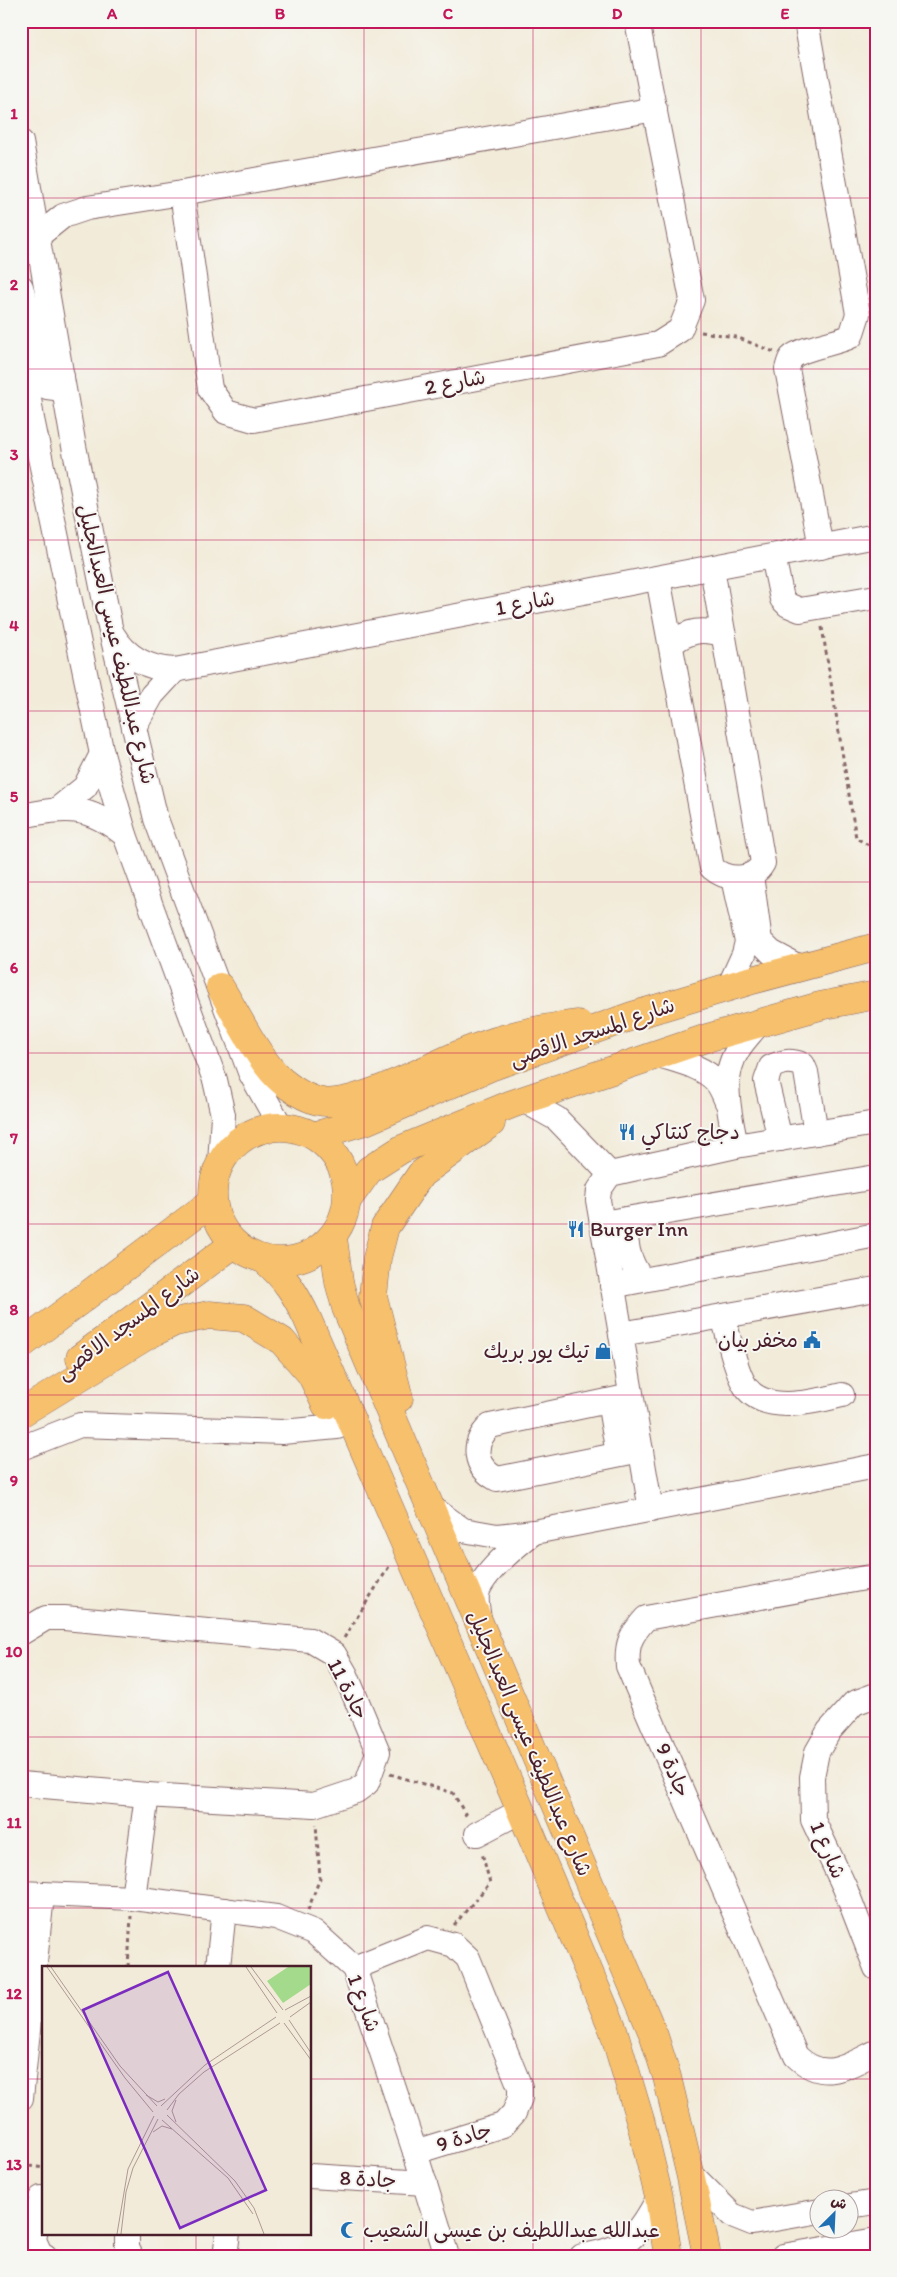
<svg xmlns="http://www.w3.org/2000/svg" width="897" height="2277" viewBox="0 0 897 2277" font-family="Itim,'Playpen Sans Arabic',sans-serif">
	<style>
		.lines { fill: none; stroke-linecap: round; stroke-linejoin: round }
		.minor-casing { stroke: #856668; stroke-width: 26 }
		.major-casing { stroke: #856668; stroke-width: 29 }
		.path { stroke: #856668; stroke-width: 3; stroke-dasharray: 4 4; stroke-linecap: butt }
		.minor { stroke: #fff; stroke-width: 24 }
		.major { stroke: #f7c06c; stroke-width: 28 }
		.grid { fill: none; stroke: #c2185b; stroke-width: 1; stroke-opacity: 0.55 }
		.labels { text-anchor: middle; stroke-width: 4; stroke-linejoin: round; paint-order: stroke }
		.street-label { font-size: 21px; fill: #4a1f2b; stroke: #f6f6f2 }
		.poi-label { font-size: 21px; fill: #4a1f2b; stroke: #f6f6f2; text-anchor: start }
		.inset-road { fill: none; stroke: #af9993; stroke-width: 1 }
		.view { fill: #7b2cbf; fill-opacity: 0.15; stroke: #7b2cbf; stroke-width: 2.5 }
		.inset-edge { fill: none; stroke: #4a1f2b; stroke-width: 2.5 }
		.neatline { fill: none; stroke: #c2185b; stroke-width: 2 }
		.grid-label { font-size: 16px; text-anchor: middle; font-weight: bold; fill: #c2185b }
	</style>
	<rect width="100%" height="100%" fill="#f6f6f2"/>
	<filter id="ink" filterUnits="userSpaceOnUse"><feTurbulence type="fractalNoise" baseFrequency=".02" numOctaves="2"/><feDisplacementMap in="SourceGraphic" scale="10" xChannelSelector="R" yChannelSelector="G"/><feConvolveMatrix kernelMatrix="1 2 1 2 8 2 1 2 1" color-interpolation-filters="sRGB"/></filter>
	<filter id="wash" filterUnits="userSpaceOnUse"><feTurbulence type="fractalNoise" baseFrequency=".0096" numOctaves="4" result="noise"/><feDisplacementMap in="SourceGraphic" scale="20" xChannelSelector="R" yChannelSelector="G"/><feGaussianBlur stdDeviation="1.12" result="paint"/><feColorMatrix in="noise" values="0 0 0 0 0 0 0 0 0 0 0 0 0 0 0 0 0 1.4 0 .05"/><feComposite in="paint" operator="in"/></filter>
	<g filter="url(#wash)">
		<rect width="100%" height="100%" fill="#f2ebd9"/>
	</g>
	<g filter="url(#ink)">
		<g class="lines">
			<g class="minor-casing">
				<g id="minor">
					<path d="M806,21L858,314L851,336C836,344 802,347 791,358C789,361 788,366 787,369L821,547"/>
					<path d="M21,142L73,441L110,627L156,819L250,1072L281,1127"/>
					<path d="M182,193L210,389L226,412L254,420L658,344L680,330L692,300L637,21"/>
					<path d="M38,236L63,216L87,208L182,193L655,109"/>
					<path d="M21,287L28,311L42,382L47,387L55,388L60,383L62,377"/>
					<path d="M21,343L32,419L102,754L125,835L215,1080L223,1115L220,1164"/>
					<path d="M773,556L782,599L788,605L800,610L876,597"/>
					<path d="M658,578L712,868C727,881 753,882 763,863L712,568"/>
					<path d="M113,635C127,658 149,669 175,670L876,536"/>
					<path d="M671,644C689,630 702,628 724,635"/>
					<path d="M134,727L152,695L175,670"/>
					<path d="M59,808L85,787L102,754"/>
					<path d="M21,816C67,807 87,804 125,835"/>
					<path d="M751,875L760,941L771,952L799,967"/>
					<path d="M729,987L744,954L747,942L733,878"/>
					<path d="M659,1055C677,1061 702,1066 716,1081C721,1087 724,1095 727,1102"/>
					<path d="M523,1100L557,1119L610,1174"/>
					<path d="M780,1139L766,1081L771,1067C783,1061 791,1060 803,1065L806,1072L816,1133"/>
					<path d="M736,1146C730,1114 719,1077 739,1048C744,1040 752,1032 758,1024"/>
					<path d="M627,1219C624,1244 628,1260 642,1280"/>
					<path d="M602,1223L876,1177"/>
					<path d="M612,1286L876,1235"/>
					<path d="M723,1316C729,1337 733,1363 743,1382C759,1416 814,1402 842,1395"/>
					<path d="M621,1334L876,1289"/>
					<path d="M631,1396L490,1426C471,1444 474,1467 497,1479L641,1450"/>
					<path d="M609,1401L618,1454"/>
					<path d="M21,1448L80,1425L282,1432L337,1427"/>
					<path d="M431,1507L463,1530L497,1536L534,1532L876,1466"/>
					<path d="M651,1510L598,1200L599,1190L610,1174L736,1146L876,1123"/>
					<path d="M876,1576L646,1618C631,1635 626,1643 628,1666L796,2056C824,2083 846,2067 876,2052"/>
					<path d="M479,1619C478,1612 476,1602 477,1595C480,1575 518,1544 534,1532"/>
					<path d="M21,1633L46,1618H64L310,1640L334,1654L346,1675L378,1752L367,1783L356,1791L314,1805L147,1795L21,1784"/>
					<path d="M876,1695L854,1703L829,1731L817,1752L812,1777L813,1820L845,1888L876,1968"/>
					<path d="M477,1834L521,1811"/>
					<path d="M21,1893L133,1898L276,1917L314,1932L354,1968L415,2152L447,2256"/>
					<path d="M133,1898L147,1795"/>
					<path d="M218,1967L224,1910"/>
					<path d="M354,1968L428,1938L454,1945L468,1958L520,2087V2098L514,2113L503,2125L415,2152"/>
					<path d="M21,2098L42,1895"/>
					<path d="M690,2173L732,2215L752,2223L820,2211"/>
					<path d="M310,2176L425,2183"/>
					<path d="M41,2198L34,2240L40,2253L45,2256"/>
					<path d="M850,2206L876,2202"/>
					<path d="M127,2233V2248L131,2256"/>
					<path d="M225,2256L228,2233"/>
					<path d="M582,2256C628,2249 639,2236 659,2197"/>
					<path d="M783,2256L876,2240"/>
				</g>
			</g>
			<g class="major-casing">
				<g id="major">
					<path d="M220,987C236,1013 260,1063 282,1081C293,1090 309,1100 323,1102C359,1107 438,1061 475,1048C509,1035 543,1028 578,1024"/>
					<circle cx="280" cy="1194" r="67"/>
					<path d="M314,1136L368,1120L493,1066L632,1016L749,981L876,947"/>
					<path d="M348,1199L369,1170L402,1149L512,1104L707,1038L820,1006L876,995"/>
					<path d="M333,1238L339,1282L346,1308L654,2036L667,2077L690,2173L707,2256"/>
					<path d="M265,1260C286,1279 295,1293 307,1318L521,1811L613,2029L641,2123L659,2197L668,2256"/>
					<path d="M21,1345L213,1201"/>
					<path d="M80,1358L234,1244"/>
					<path d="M399,1398L373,1296L377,1258L385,1227L421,1174L491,1123"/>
					<path d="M21,1413L148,1335L175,1322L209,1315L244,1318L282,1341L311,1374L326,1405"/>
				</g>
			</g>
			<g class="path">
				<path d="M701,332L736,337L774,352"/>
				<path d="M822,627L856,838L876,849"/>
				<path d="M344,1638L390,1565"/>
				<path d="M390,1774L453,1793L467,1817"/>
				<path d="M308,1910L320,1878L316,1824"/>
				<path d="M454,1925L490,1883L482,1853"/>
				<path d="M128,1967L131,1916"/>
				<path d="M21,2165L44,2168"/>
			</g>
			<use href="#minor" class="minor"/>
			<use href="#major" class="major"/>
		</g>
	</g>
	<path class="grid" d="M196,21V1967M364,21V2256M533,21V2256M701,21V2256M21,198H876M21,369H876M21,540H876M21,711H876M21,882H876M21,1053H876M21,1224H876M21,1395H876M21,1566H876M21,1737H876M21,1908H876M21,2079H44M310,2079H876M196,2233V2256"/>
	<defs>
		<g id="restaurant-bare" transform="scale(1.35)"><path d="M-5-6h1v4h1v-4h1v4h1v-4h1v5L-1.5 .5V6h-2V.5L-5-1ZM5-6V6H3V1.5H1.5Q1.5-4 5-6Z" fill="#1f6fb2" stroke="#f6f6f2" stroke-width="2.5" paint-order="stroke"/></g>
		<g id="civic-bare" transform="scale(1.35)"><path d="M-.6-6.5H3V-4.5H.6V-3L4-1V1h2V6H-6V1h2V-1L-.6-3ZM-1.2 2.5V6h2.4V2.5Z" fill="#1f6fb2" stroke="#f6f6f2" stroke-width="2.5" paint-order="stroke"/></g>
		<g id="shop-bare" transform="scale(1.35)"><path d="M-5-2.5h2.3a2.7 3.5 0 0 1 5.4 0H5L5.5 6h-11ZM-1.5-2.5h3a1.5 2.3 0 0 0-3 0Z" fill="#1f6fb2" stroke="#f6f6f2" stroke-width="2.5" paint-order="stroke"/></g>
		<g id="mosque-bare" transform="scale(1.35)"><path d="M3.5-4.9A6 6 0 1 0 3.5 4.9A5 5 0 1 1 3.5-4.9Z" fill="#1f6fb2" stroke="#f6f6f2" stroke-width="2.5" paint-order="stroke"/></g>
	</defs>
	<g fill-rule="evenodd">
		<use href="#restaurant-bare" x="627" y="1132"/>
		<use href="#restaurant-bare" x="576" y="1229"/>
		<use href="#civic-bare" x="812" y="1340"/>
		<use href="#shop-bare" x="603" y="1351"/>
		<use href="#mosque-bare" x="349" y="2230"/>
	</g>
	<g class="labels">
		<g class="street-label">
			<text transform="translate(455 382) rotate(-11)" y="7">شارع 2</text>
			<text transform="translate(525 603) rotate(-11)" y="7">شارع 1</text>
			<text transform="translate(117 644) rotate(77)" y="7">شارع عبداللطيف عيسى العبدالجليل</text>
			<text transform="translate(592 1032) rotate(-19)" y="7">شارع المسجد الاقصى</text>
			<text transform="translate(128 1323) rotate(-37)" y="7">شارع المسجد الاقصى</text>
			<text transform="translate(348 1689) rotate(63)" y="7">جادة 11</text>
			<text transform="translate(530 1743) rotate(67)" y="7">شارع عبداللطيف عيسى العبدالجليل</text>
			<text transform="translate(673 1770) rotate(67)" y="7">جادة 9</text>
			<text transform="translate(828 1850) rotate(67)" y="7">شارع 1</text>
			<text transform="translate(364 2003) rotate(70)" y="7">شارع 1</text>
			<text transform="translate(464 2137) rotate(-17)" y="7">جادة 9</text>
			<text transform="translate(368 2179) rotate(3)" y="7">جادة 8</text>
		</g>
		<g class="poi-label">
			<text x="641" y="1139">دجاج كنتاكي</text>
			<text x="590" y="1236">Burger Inn</text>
			<text x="798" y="1347" text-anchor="end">مخفر بيان</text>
			<text x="589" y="1358" text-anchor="end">تيك يور بريك</text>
			<text x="363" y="2237">عبدالله عبداللطيف بن عيسى الشعيب</text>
		</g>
	</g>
	<g transform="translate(42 1966)">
		<rect width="269" height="269" fill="#f2ebd9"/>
		<path d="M246,1H269V18L241,37L225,15Z" fill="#a4da8b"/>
		<path class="inset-road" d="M5,1L83,112L111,146M9,1L78,100L115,140M204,1L235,47M209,1L241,44M243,44L269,30M248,51L269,36M247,54L269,87M242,57L269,94M104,129L116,136L123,133M134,134L130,145L134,156M119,140L163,99L234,51M125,144L137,128L162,106L238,57M125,149L193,215L212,242L222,268M120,154L186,212L211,248M111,166L120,160L130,163M75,268L86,203L112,150M79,268L84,226L91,202L116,153"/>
		<path class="view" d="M126,6L224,224L138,262L41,44Z"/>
		<rect width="269" height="269" class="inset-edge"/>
	</g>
	<rect width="897" height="2277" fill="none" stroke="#f6f6f2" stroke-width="55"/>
	<g transform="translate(834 2214) rotate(24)"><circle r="24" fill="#f6f6f2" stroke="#b1a0a2"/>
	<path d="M0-4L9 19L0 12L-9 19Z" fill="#1f6fb2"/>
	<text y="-8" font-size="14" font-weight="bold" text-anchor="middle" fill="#4a1f2b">ش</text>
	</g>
	<rect x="28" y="28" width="842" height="2222" class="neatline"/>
	<g class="grid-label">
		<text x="112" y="19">A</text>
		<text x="280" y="19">B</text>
		<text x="448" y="19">C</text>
		<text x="617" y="19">D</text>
		<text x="785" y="19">E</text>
		<text x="14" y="119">1</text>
		<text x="14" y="290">2</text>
		<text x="14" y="460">3</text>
		<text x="14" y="631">4</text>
		<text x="14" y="802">5</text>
		<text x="14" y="973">6</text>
		<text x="14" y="1144">7</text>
		<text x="14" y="1315">8</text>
		<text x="14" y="1486">9</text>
		<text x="14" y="1657">10</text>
		<text x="14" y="1828">11</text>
		<text x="14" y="1999">12</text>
		<text x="14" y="2170">13</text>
	</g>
</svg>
